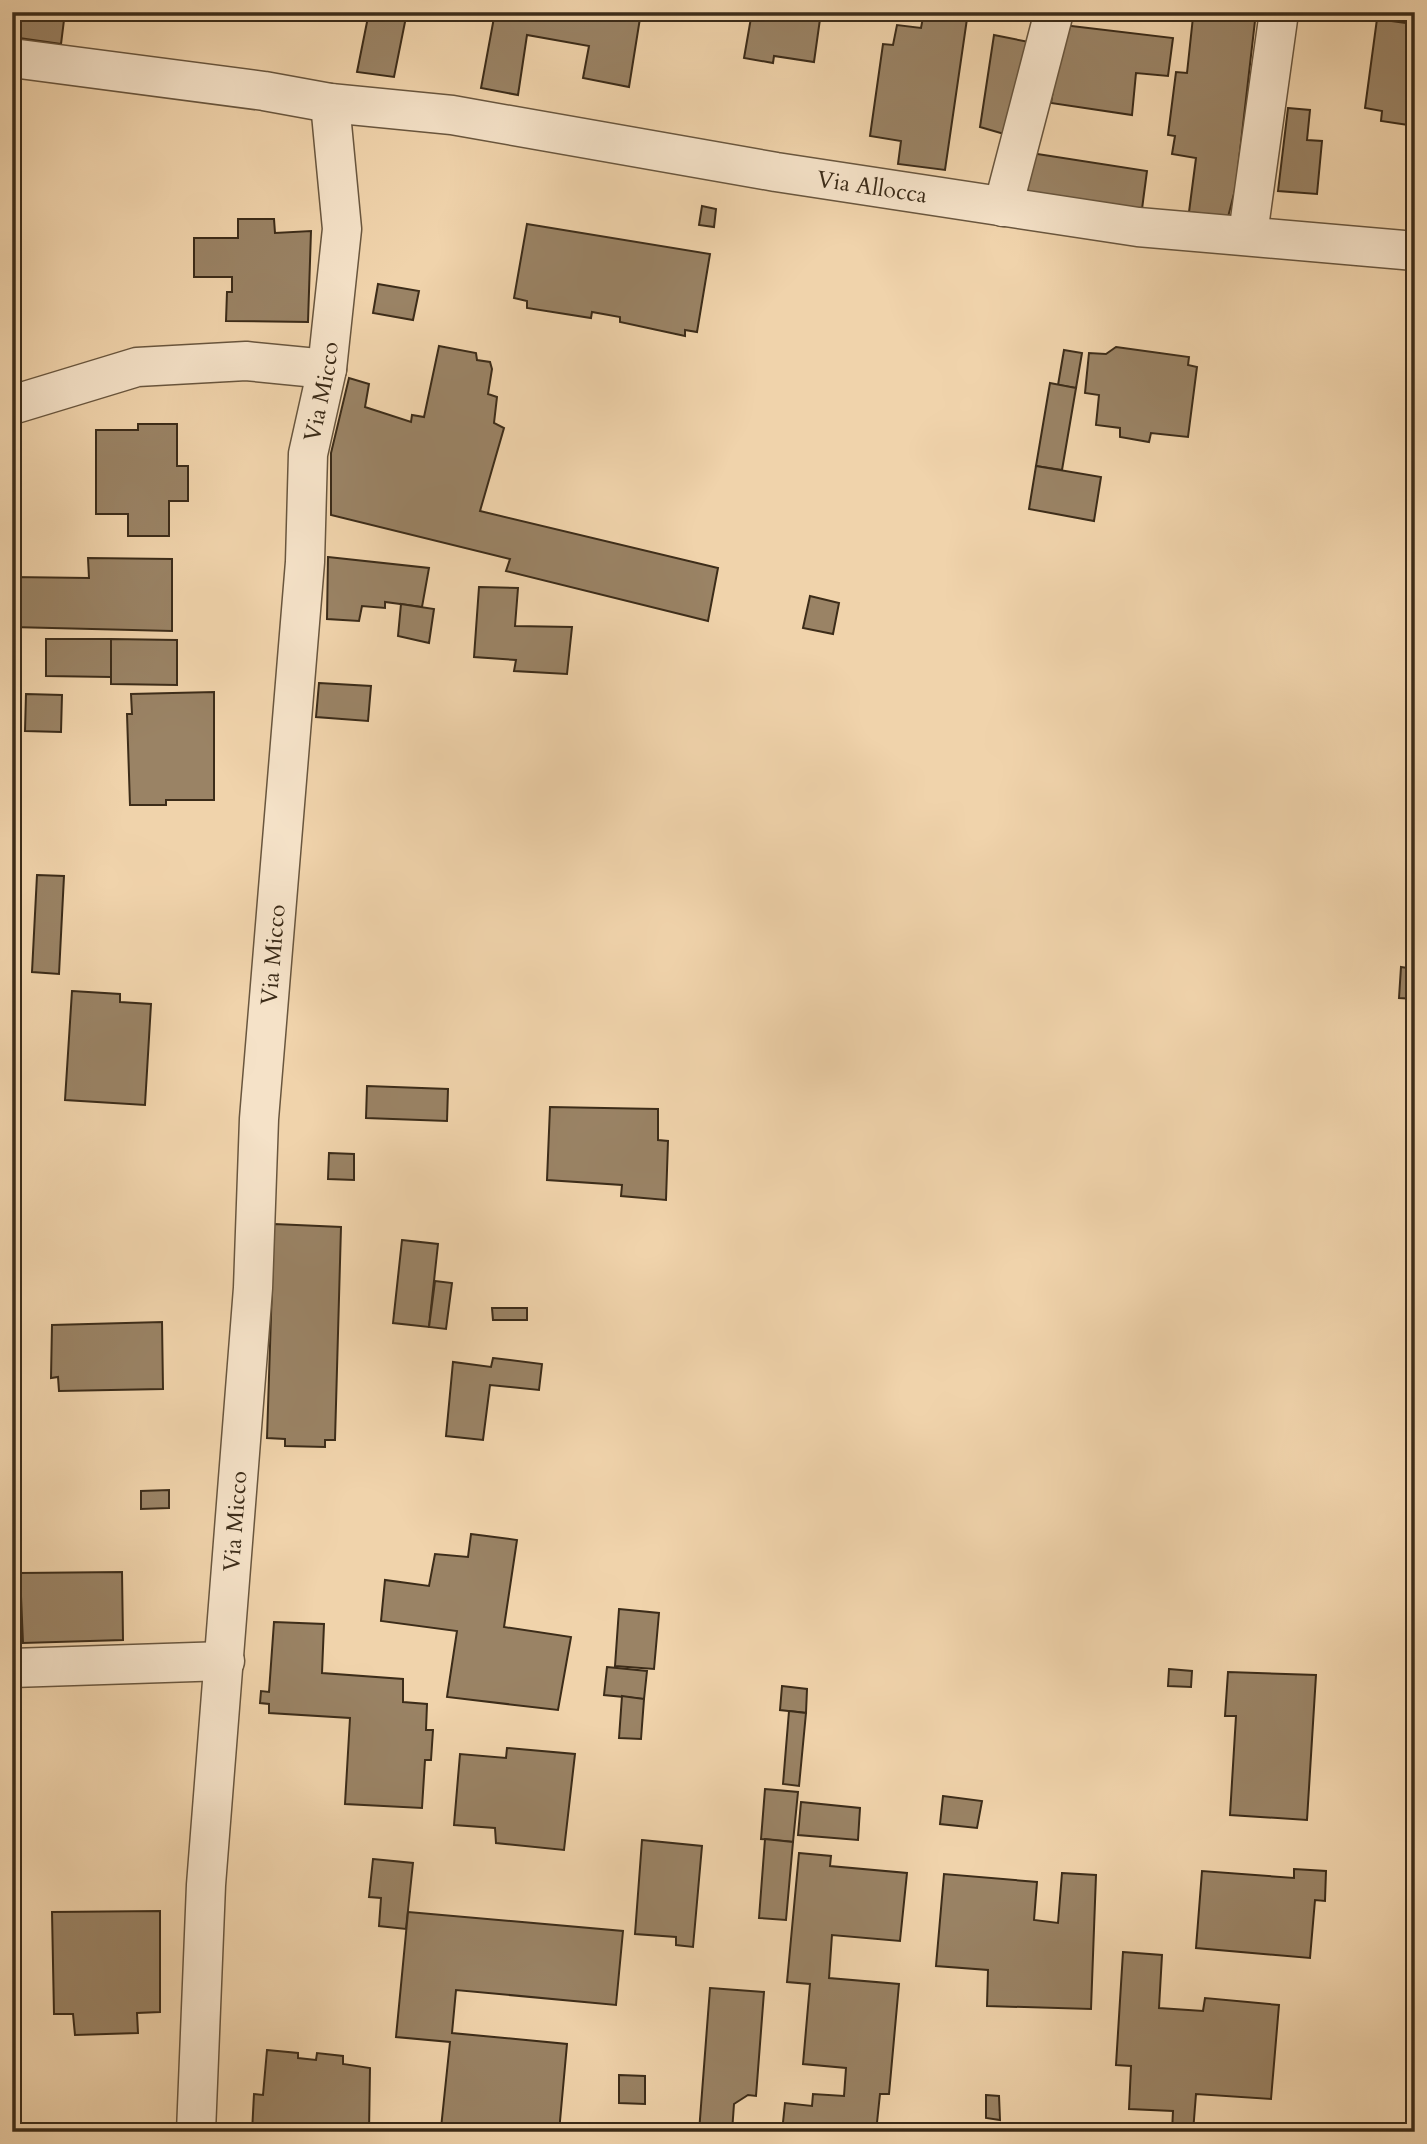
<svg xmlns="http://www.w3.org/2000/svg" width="1427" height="2144" viewBox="0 0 1427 2144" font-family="Cardo,serif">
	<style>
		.building { fill: #9a8365; stroke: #3c2c19; stroke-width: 2 }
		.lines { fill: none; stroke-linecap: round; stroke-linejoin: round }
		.minor-casing { stroke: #69563e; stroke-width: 41 }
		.minor { stroke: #f5e2c8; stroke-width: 38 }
		.labels { text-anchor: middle; stroke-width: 6; stroke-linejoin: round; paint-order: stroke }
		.street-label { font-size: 23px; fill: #3c2c19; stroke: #f5e2c8 }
	</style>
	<rect width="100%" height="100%" fill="#f0d3ab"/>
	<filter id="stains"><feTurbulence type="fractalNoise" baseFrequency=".00286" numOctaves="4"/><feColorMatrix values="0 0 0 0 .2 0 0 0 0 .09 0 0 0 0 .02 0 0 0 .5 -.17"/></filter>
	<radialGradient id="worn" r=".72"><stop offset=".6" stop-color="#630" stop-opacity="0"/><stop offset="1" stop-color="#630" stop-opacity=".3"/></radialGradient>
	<g class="building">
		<path d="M12,12H65L61,44L12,37Z"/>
		<path d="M369,12H407L394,77L357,72Z"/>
		<path d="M495,12H641L629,87L583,78L589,46L527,35L518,95L481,88Z"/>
		<path d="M752,12H821L814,62L774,56L773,63L744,58Z"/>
		<path d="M924,12H968L945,170L898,164L901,141L870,136L883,44L893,45L897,25L921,28Z"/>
		<path d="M1216,12H1256L1236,186L1228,217L1189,212L1196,158L1172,154L1175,136L1168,135L1176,72L1187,73L1193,17L1215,19Z"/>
		<path d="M1377,19L1413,24L1411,28L1415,29V126L1381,121L1382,111L1365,108Z"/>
		<path d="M1063,25L1173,38L1168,76L1136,73L1132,115L1051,103Z"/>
		<path d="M994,35L1034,43L1011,136L980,127Z"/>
		<path d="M1288,108L1310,110L1307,140L1322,141L1317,194L1278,191Z"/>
		<path d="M1031,153L1147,171L1142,209L1027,193Z"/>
		<path d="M702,206L716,209L714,227L699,225Z"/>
		<path d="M238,219H274L275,233L311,231L308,322L226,321L227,292H232V277H194V238H238Z"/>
		<path d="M527,224L710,254L697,332L685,330V336L620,322V317L592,312L591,318L527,308V301L514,298Z"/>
		<path d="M378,284L419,291L413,320L373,313Z"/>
		<path d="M439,346L476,353L477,360L490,362L492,369L488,394L497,397L494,423L504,428L480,511L718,568L708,621L506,571L510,559L331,515V453L349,378L369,384L365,407L411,422L412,415L424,417Z"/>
		<path d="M1116,347L1189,357L1188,365L1197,367L1188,437L1151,433L1149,442L1120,437V428L1096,425L1099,395L1085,393L1089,353L1106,354Z"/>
		<path d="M1064,350L1082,353L1076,388L1058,385Z"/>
		<path d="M1050,383L1076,388L1062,470L1036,466Z"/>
		<path d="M138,424H177V466H188V501H169V536H128V514H96V430H138Z"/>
		<path d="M1036,466L1101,477L1094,521L1029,509Z"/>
		<path d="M12,494H20L18,555H12Z"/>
		<path d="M328,557L429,568L422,607L385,602V608L362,606L359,621L327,619Z"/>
		<path d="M88,558L172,559V631L12,627V577L89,578Z"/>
		<path d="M479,587L518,588L515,626L572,627L567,674L514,671L516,660L474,657Z"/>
		<path d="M810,596L839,603L833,634L803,628Z"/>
		<path d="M401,604L434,609L429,643L398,636Z"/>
		<path d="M46,639H111V677L46,676Z"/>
		<path d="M111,639L177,640V685L111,684Z"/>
		<path d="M319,683L371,686L368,721L316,717Z"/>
		<path d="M214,692V800H166V805H130L127,714H132L131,694Z"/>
		<path d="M26,694L62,695L61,732L25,731Z"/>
		<path d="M37,875L64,876L59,974L32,972Z"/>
		<path d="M1401,967L1415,969V999L1399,998Z"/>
		<path d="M72,991L120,994V1002L151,1004L145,1105L65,1100Z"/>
		<path d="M367,1086L448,1089L447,1121L366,1118Z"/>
		<path d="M550,1107L658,1109V1140L668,1141L666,1200L621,1196L622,1185L547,1180Z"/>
		<path d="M329,1153L354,1154V1180L328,1179Z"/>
		<path d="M274,1224L341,1227L335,1440H325V1447L285,1446V1439L267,1438Z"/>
		<path d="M402,1240L438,1244L429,1327L393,1323Z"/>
		<path d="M435,1281L452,1283L446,1329L429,1327Z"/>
		<path d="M492,1308H527V1320H493Z"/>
		<path d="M162,1322L163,1389L59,1391L58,1377L51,1378L52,1325Z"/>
		<path d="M493,1358L542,1364L539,1390L490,1385L483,1440L446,1436L453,1362L491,1367Z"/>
		<path d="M169,1490V1508L141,1509V1491Z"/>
		<path d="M471,1534L517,1540L504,1627L571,1637L558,1710L447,1697L457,1631L381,1621L385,1580L429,1586L435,1554L468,1557Z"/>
		<path d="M122,1572L123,1640L23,1643L20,1573Z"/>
		<path d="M619,1609L659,1613L654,1669L615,1666Z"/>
		<path d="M274,1622L324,1624L322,1673L403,1679V1702L427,1704L426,1730H433L431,1760H425L422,1808L345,1804L350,1718L269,1713V1704L260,1703L261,1691L269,1692Z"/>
		<path d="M607,1667L647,1671L644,1699L604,1695Z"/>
		<path d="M1169,1669L1192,1671L1191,1687L1168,1686Z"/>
		<path d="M1228,1672L1316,1675L1307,1820L1230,1815L1236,1716H1225Z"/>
		<path d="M782,1686L807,1689L806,1713L780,1710Z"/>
		<path d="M622,1696L644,1699L641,1739L619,1738Z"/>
		<path d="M789,1711L806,1713L799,1786L783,1784Z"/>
		<path d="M507,1748L575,1754L564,1850L496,1843L495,1828L454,1825L460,1754L506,1758Z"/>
		<path d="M765,1789L798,1792L793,1842L761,1839Z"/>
		<path d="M943,1796L982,1801L977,1828L940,1824Z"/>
		<path d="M801,1802L860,1808L858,1840L798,1835Z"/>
		<path d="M765,1839L793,1842L786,1920L759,1918Z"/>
		<path d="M642,1840L702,1846L693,1947L676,1945V1937L635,1934Z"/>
		<path d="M799,1853L831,1856L830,1866L907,1873L900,1941L832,1935L829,1978L899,1984L889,2094H880L876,2132H782L785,2103L812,2106L813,2094L844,2096L846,2068L803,2064L810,1984L787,1982Z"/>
		<path d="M373,1859L413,1863L406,1929L379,1926L381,1898L369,1897Z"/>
		<path d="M1294,1869L1326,1871L1325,1901L1315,1900L1310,1958L1196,1948L1202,1871L1294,1878Z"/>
		<path d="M1062,1873L1096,1875L1091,2009L987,2006L988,1970L936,1966L944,1874L1037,1882L1034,1920L1058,1923Z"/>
		<path d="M160,1911V2012L137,2013L138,2033L75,2035L73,2014H54L52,1912Z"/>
		<path d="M408,1912L623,1931L616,2005L456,1990L452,2033L567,2044L559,2132H483L441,2128L450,2042L396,2037Z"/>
		<path d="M1123,1952L1162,1955L1159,2008L1203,2011L1205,1998L1279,2005L1271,2099L1196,2094L1193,2132H1172L1173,2111L1129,2109L1131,2066L1116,2065Z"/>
		<path d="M710,1988L764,1992L756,2096L748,2095L734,2104L732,2132H699Z"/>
		<path d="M267,2050L298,2053V2058L316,2060L317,2053L343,2056V2064L370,2068L369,2132H252L254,2094L263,2095Z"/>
		<path d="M619,2075L645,2076V2104L619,2103Z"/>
		<path d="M986,2095L999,2096L1000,2120L986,2118Z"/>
		<path d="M1107,2127L1157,2132H1107Z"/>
	</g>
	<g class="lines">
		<g class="minor-casing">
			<g id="minor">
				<path id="s1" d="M12,58L264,91L330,103L452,115L776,172L1138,227L1415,251"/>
				<path d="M1003,207L1054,12"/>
				<path d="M1248,234L1279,12"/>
				<path d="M12,405L137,367L246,361L327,369"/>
				<path d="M12,1668L225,1661"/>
				<path id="s2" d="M196,2132L206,1885L253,1288L259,1119L305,562L308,454L327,369L342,229L330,103"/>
			</g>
		</g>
		<use href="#minor" class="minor"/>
	</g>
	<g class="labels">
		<g class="street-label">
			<text dy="8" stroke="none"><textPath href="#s1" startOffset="870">Via Allocca</textPath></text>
			<text dy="8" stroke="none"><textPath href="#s2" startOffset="1746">Via Micco</textPath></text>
			<text dy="8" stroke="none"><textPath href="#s2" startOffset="1180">Via Micco</textPath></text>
			<text dy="8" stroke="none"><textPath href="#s2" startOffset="612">Via Micco</textPath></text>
		</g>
	</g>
	<rect width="1427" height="2144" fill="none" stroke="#f0d3ab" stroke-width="42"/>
	<rect x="14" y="14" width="1399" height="2116" fill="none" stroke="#3c2c19" stroke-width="3.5"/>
	<rect x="21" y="21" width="1385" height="2102" fill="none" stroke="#3c2c19" stroke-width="2"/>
	<rect width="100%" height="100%" filter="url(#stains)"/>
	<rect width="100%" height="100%" fill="url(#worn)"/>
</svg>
